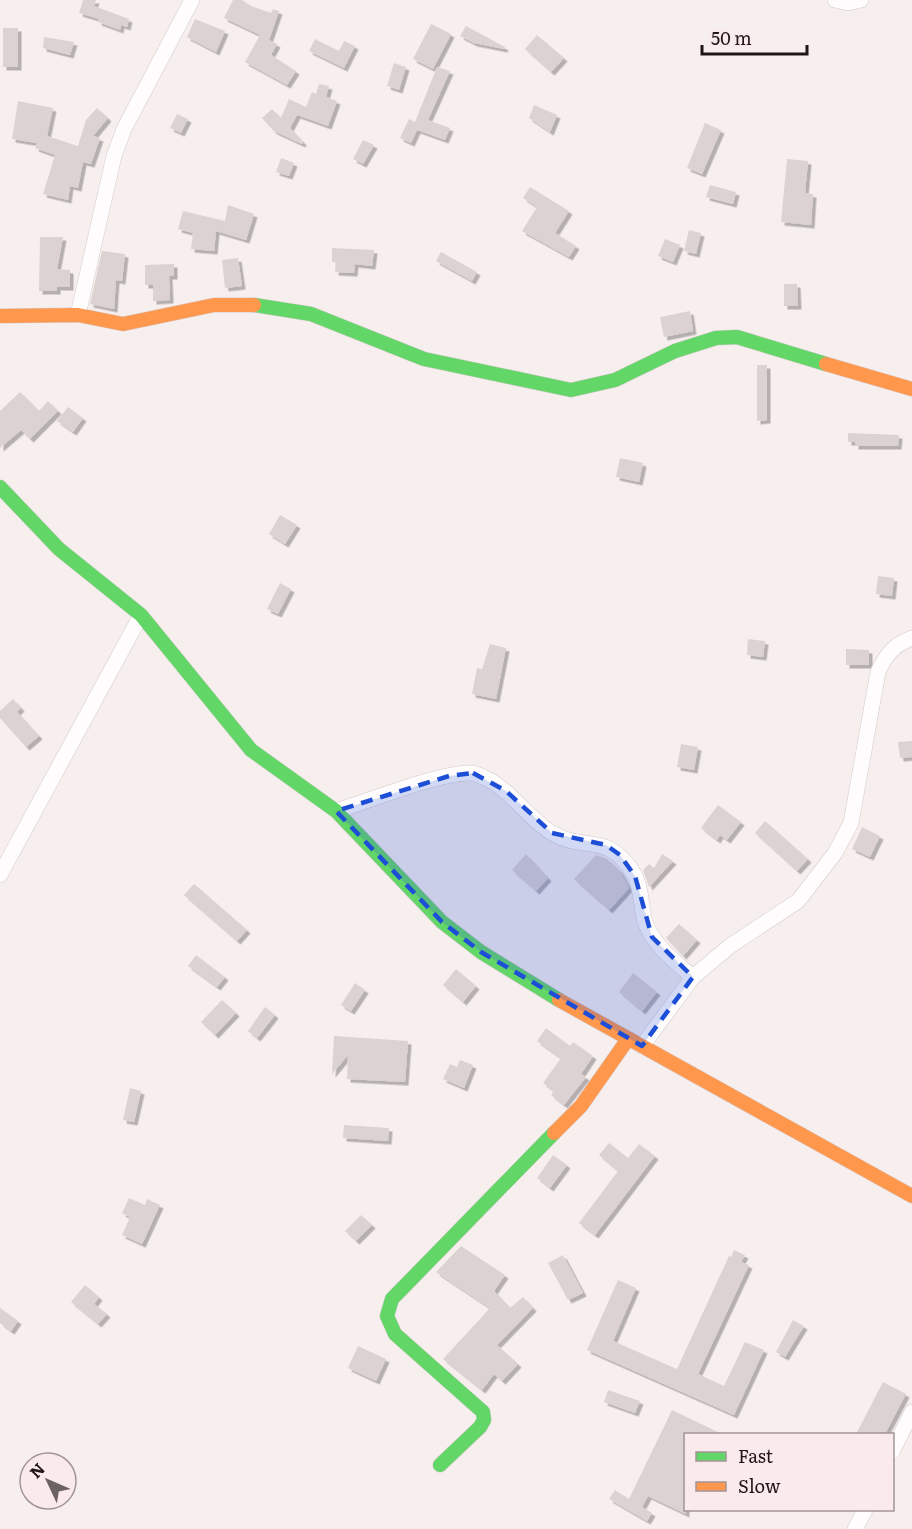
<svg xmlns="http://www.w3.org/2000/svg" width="912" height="1529" viewBox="0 0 912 1529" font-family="Literata,serif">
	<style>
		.building { fill: #dcd2d2; filter: url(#shadow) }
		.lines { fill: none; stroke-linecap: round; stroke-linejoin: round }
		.street-casing { stroke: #d4cacb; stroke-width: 16 }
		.fast-casing { stroke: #d4cacb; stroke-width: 15 }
		.slow-casing { stroke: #d4cacb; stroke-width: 15 }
		.street { stroke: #fefcfc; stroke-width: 15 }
		.fast { stroke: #63d668; stroke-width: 14 }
		.slow { stroke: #ff974d; stroke-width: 14 }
		.marked { fill: #1d4ed8; fill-opacity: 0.2; stroke: #1d4ed8; stroke-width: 4.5; stroke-dasharray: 12 8; stroke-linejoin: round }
	</style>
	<defs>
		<filter id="shadow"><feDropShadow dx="3.5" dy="3.5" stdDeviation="0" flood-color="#0004"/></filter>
	</defs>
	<rect width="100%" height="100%" fill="#f7eeee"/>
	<g class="building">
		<path d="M83,0H96L94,6L129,19L127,27L121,25L120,30L98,22L99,19L79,13Z"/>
		<path d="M233,0H242L251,6L271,13L273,9L279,11L269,40L277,44L271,55L296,71L287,85L245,62L260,35L224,18Z"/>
		<path d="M195,19L225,31L216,52L187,37Z"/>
		<path d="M431,24L451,34L433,69L413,59Z"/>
		<path d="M466,26L505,47L504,49L474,43L460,36Z"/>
		<rect x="3" y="28" width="15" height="39"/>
		<path d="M537,35L564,58L551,72L525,49Z"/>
		<path d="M44,37L74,42L70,55L43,48Z"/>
		<path d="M315,39L339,51L344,41L355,46L344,68L309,51Z"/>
		<path d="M394,63L406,67L399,90L387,86Z"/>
		<path d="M437,67L450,71L428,120L450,128L445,140L417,130L411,143L400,138L409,119L415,122Z"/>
		<path d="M319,84L329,86L326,97L337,101L328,126L297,115L290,128L303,142L302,144L274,131L262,118L272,109L281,118L289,99L306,107L312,92L316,94Z"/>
		<path d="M18,101L53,108L47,136L78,146L86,120L97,108L108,118L93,136L100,138L91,164L83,162L78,188L70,186L68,200L43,194L55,155L35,148L37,143L12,139Z"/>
		<path d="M534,105L557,115L550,132L529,118Z"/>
		<path d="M177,114L188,119L181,133L170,128Z"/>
		<path d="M705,123L721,130L702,174L687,168Z"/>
		<path d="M363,140L374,145L363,164L353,159Z"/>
		<path d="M281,158L294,163L289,176L276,172Z"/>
		<path d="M787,159L808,161L805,193L813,194L811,225L781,222Z"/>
		<path d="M710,185L736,192L733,204L706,197Z"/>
		<path d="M530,187L569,211L555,233L576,246L569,257L522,231L537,207L523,198Z"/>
		<path d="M228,205L254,214L246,240L216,231L214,251L191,249L193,233L178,229L183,211L225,221Z"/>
		<path d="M689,230L701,233L696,254L684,251Z"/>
		<path d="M40,237H63L57,269L70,270V287H57V291H39Z"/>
		<path d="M665,239L680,245L673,262L658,256Z"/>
		<path d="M332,248L374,250L372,266L355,264L354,273L335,272L336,262H332Z"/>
		<path d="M102,251L125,254L122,281L116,280L114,309L90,304Z"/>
		<path d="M441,252L477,272L472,281L436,261Z"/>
		<path d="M238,258L242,286L225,288L222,260Z"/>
		<path d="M174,264V276H169L170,300L153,301V285H145V265Z"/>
		<path d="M784,284H797L798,306H784Z"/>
		<path d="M690,311L693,331L664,337L660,317Z"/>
		<path d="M757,365H767V420L757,421Z"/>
		<path d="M20,392L39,411L48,401L58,411L30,439L21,430L0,448V411Z"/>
		<path d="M68,407L83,418L73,432L57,421Z"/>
		<path d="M848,433L899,435L898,446H855V442H848Z"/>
		<path d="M620,458L643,463L639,482L616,477Z"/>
		<path d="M280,515L297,525L285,544L269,534Z"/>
		<path d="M878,576L894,578L892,596L876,594Z"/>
		<path d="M280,583L291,589L278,614L267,609Z"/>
		<path d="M748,639L765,641L763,657L747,655Z"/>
		<path d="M490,644L506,648L496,699L472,694L477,668L482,669Z"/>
		<path d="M846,649L869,650V665H846Z"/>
		<path d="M13,699L21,708L17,712L39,736L26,747L0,718V711Z"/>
		<path d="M912,741V757L900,758L898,742Z"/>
		<path d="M681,744L698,747L694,770L677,767Z"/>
		<path d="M718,805L741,822L727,840L720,835L717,840L701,828Z"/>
		<path d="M765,821L808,859L797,871L755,833Z"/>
		<path d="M862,827L880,836L870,857L852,849Z"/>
		<path d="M526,854L548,878L536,891L512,870Z"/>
		<path d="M662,854L673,861L649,887L643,870L649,864L654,868Z"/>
		<path d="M596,855L607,859L619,870L629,888L609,910L574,879Z"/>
		<path d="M194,884L247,930L237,941L184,895Z"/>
		<path d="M679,924L697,940L683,956L666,938Z"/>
		<path d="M196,955L225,977L217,987L188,966Z"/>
		<path d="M456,969L476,986L463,1002L443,985Z"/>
		<path d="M633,973L657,992L642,1011L619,992Z"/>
		<path d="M355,983L365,990L351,1011L341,1005Z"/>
		<path d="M222,1000L236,1013L215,1035L201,1022Z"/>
		<path d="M265,1007L275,1015L257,1038L248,1031Z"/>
		<path d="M546,1028L570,1046L573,1042L593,1056L581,1074L586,1077L564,1105L551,1095L554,1091L543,1083L561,1058L537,1041Z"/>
		<path d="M334,1036L408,1041L405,1082L347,1079L348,1055L332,1074Z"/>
		<path d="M460,1060L473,1065L464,1088L443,1079L450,1064L457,1067Z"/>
		<path d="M130,1088L141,1091L134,1122L123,1120Z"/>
		<path d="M344,1125L389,1128L388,1141L343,1138Z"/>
		<path d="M609,1143L628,1158L639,1144L655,1156L595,1235L579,1223L618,1171L599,1155Z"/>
		<path d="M553,1155L567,1165L550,1188L537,1178Z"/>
		<path d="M129,1198L145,1205L147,1199L160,1205L142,1244L122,1235L130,1217L122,1213Z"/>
		<path d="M361,1215L372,1225L356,1241L345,1231Z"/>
		<path d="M461,1246L505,1275L494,1291L510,1308L523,1297L533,1308L497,1345L518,1364L502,1381L494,1374L482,1390L443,1359L490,1308L436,1272Z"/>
		<path d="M734,1250L745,1255L741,1262L749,1265L698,1374L724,1386L745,1342L764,1350L734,1415L587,1350L618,1280L636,1288L613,1341L677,1369L729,1256L731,1257Z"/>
		<path d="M563,1255L583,1293L568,1300L548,1263Z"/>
		<path d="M85,1285L99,1297L94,1304L107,1314L98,1324L71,1302Z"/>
		<path d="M0,1308L18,1321L11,1331L0,1323Z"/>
		<path d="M793,1320L804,1326L785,1357L776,1352Z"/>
		<path d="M358,1346L386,1359L376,1381L348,1368Z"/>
		<path d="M883,1382L906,1394L885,1434H856Z"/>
		<path d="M608,1390L640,1401L635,1413L604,1402Z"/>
		<path d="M672,1410L722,1434H686V1514L648,1496L642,1507L652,1513L647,1521L609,1499L615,1490L629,1499Z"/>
	</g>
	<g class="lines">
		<g class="street-casing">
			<g id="street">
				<path d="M835,0L848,3L861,0"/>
				<path d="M78,315L114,156L124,129L192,0"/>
				<path d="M336,811C366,802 443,771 472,773C478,774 487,779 493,782C515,796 530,820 552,833C585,853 607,830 634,874C641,886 641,904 644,918C651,944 674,961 693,977"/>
				<path d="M0,875L141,615"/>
				<path d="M642,1046L693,977L730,946L798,901L835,853L851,823L878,672C886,654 894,645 912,638"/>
				<path d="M892,1452L912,1412"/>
				<path d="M855,1529L865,1510"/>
			</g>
		</g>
		<g class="fast-casing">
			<g id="fast">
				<path d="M254,305L311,314L424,359L571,390L615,380L675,351L716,338L737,337L826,364"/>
				<path d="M0,487L59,549L141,615L251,750L336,811L442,922L481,952L559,1000"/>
				<path d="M440,1465L480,1427L484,1420L483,1412L395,1334L387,1316L392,1299L554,1133"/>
			</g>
		</g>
		<g class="slow-casing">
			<g id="slow">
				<path d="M0,316L78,315L123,324L214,305H254"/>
				<path d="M826,364L912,389"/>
				<path d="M559,1000L912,1196"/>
				<path d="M554,1133L581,1106L628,1039"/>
			</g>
		</g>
		<use href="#street" class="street"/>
		<use href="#fast" class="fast"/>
		<use href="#slow" class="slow"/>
	</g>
	<path class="marked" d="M473,773L506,791L552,833L606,845L620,855L635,876L652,937L693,977L642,1046L481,952L442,922L336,811L449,776Z"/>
	<rect x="684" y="1433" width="210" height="78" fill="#fbeaeb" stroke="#a39596" stroke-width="1.5"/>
	<rect x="696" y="1452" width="30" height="9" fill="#63d668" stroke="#a39596" stroke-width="1.5"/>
	<text x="738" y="1463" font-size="18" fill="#201617">Fast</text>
	<rect x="696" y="1482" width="30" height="9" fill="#ff974d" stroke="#a39596" stroke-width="1.5"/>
	<text x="738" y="1493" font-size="18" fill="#201617">Slow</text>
	<g transform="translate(48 1481) rotate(314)"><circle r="28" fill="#fbeaeb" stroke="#a39596" stroke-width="1.5"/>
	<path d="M0-4.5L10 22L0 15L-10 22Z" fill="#6b6262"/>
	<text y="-9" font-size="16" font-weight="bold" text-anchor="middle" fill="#201617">N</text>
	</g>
	<path d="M702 45v9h105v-9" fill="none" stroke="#201617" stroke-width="3"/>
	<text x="711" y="45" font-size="18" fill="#201617" stroke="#fbeaeb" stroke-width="4.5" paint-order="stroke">50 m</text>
</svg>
